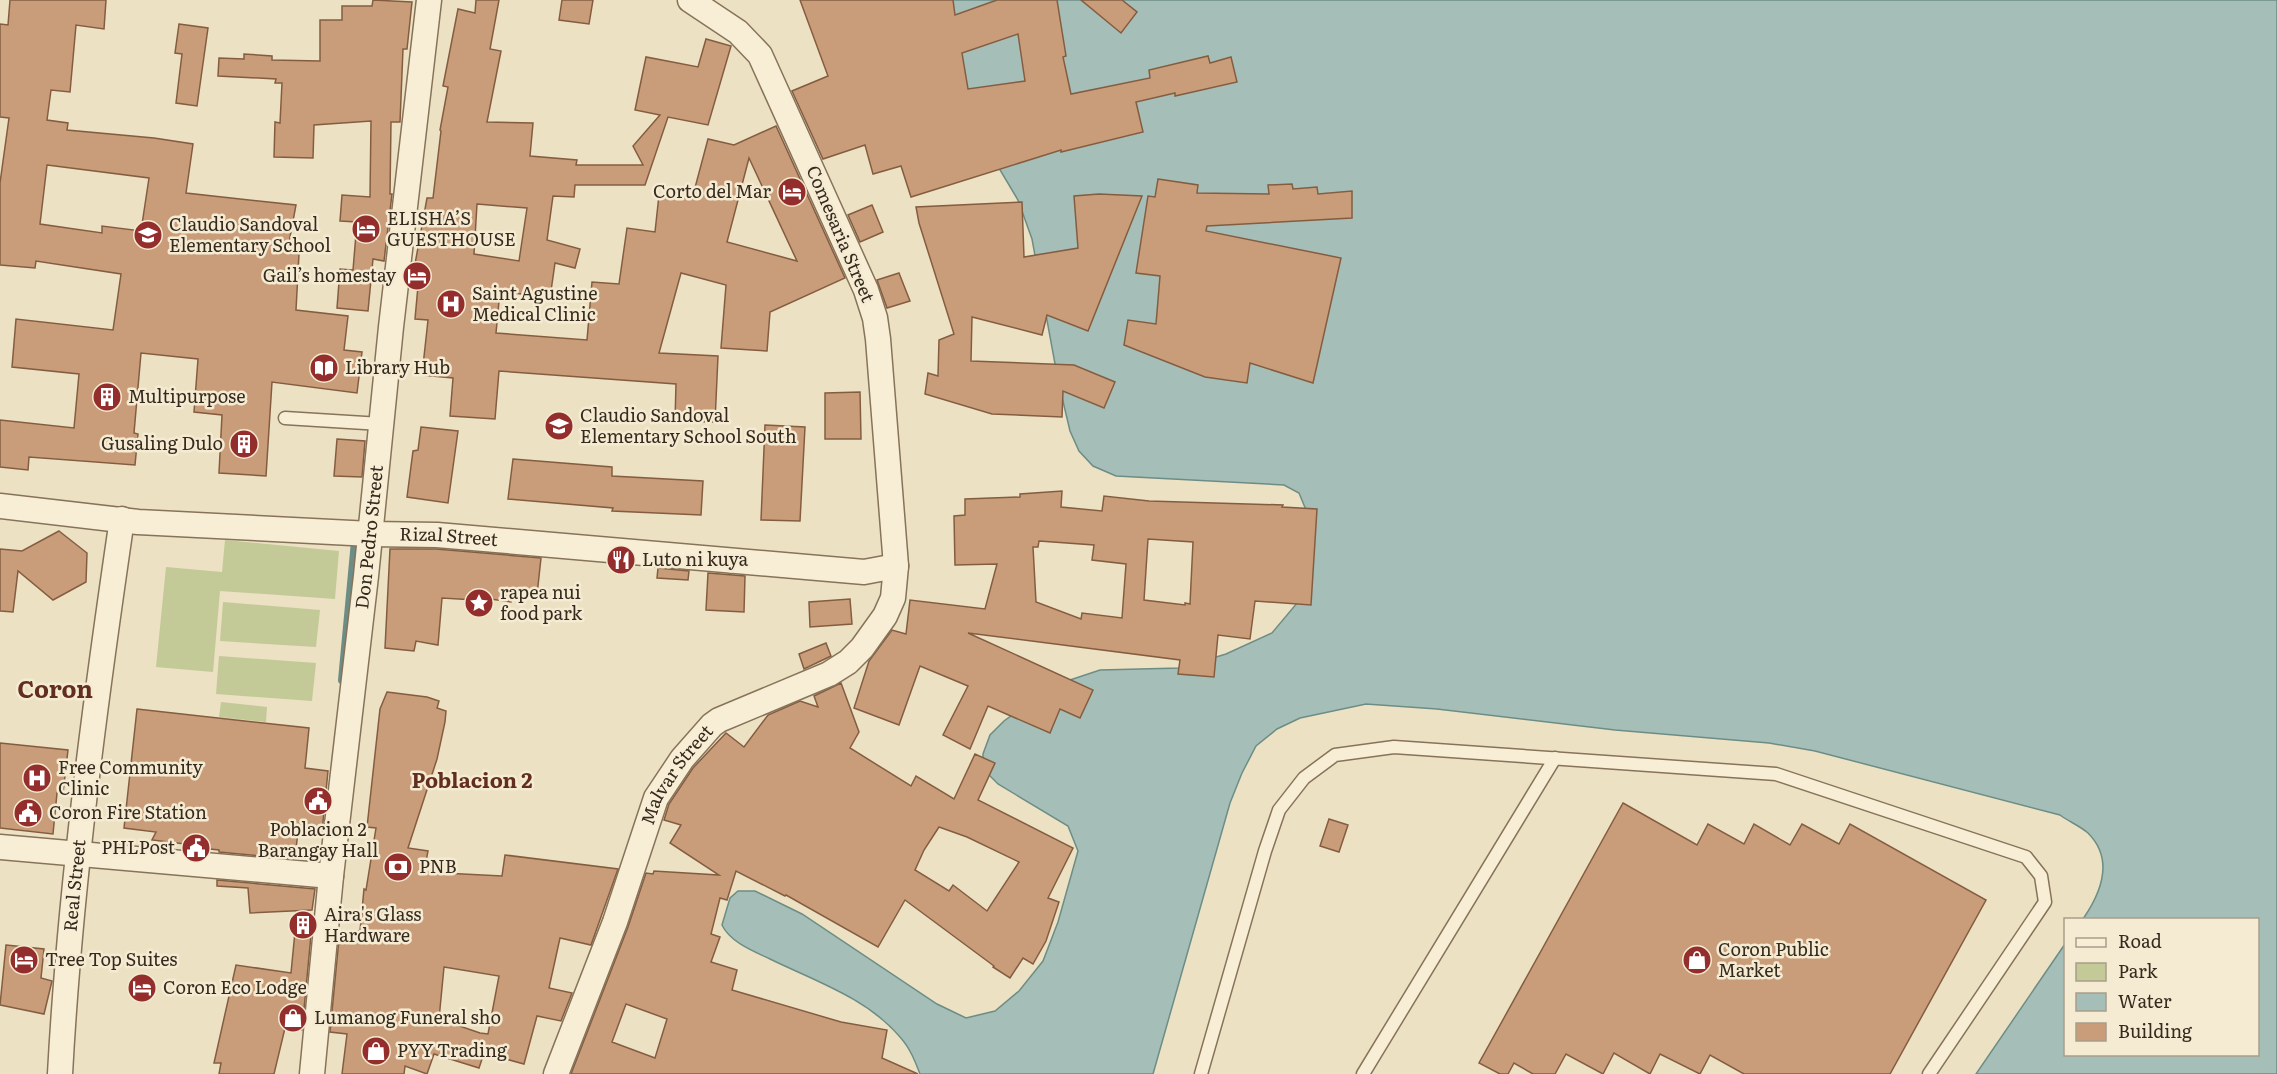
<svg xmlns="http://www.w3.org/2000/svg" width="2277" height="1074" viewBox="0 0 2277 1074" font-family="Literata,serif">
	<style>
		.green { fill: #c3ca97 }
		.water { fill: #a5bfb8; stroke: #6c8d86; stroke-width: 1.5 }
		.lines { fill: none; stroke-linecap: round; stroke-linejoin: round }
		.stream { stroke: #6c8d86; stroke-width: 8 }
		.building { fill: #ca9d7a; stroke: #845d41; stroke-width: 1.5; fill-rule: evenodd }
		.service-casing { stroke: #86735a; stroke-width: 15 }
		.minor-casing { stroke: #86735a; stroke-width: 27 }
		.service { stroke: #f8eed6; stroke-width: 12 }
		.minor { stroke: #f8eed6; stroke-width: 24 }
		.labels { text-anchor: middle; stroke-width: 5; stroke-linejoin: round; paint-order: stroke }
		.poi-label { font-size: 18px; fill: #362a1e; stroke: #f4ebd2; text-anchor: start }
		.street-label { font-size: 18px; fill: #362a1e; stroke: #f4ebd2 }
		.quarter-label { font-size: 21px; font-weight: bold; fill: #622e1f; stroke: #f4ebd2 }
		.district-label { font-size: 24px; font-weight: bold; fill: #622e1f; stroke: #f4ebd2 }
	</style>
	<rect width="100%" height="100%" fill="#ece1c3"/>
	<g class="green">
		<path d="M225,540L339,551L335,599L220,591L213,672L156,667L166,567L222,572Z"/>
		<path d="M223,602L320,610L316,647L220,641Z"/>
		<path d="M219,656L316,663L312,701L216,694Z"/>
		<path d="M221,702L267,707L266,722L219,717Z"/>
	</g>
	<path class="water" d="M899,0H2277V1074H1976L2065,944L2066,1054H2258V920L2083,919C2101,893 2115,860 2088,833C2080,826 2068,821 2060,815L1815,751L1769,743L1615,730L1437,709L1366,704L1300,718L1277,729L1256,746L1242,773L1230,803L1153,1074H920C915,1061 910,1048 900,1037C867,998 815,981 770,959C753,951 730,942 722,925L730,898L738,891H755L802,914L937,1004L966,1018L995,1011L1019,991L1043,961L1058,922L1078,851L1068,826L998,784L983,769V754L990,735L1004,721L1052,686L1100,670L1180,668L1226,654L1272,633L1298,602L1311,522L1299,493L1284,485L1116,476L1093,466L1079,451L1070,431L1058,380L1032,239L1018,200Z"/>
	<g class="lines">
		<path class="stream" d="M342,680L355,541"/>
	</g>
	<g class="building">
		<path d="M10,0H106L104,29L76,25L70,92L51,90L47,120L68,123L67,130L154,138L193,144L186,193L296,205L287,253L299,254L296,310L348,316L344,350L362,352L357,393L272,382L266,476L219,473L222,415L194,412L198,359L141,353L134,433L138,434L135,465L29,457L28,470L0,467V420L74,428L79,374L12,367L16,319L113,330L121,274L36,261L35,268L0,265V183L9,118L0,117V24L8,25ZM47,165L149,178L141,231L102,226V233L40,224Z"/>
		<path d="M373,0L412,2L407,49H403L400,122H391L390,194H392L384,261L373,259L368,311L337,308L340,269L353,270L357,222L340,221L342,195L370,197L371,121L314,125L313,158L274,157L275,122L280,123L282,83H275L276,79L218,76L219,58L244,59V54L272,56V60L320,61V20H342V6H372Z"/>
		<path d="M476,0H499L490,49L501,51L487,122L533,123L530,156L577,160L576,165H643L633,146L660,115L635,110L646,57L698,67L706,39L731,46L708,125L668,117L645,185H575L574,197L553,196L547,240L580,249L575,268L555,263L550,298L500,291L496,333L587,340L592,282L619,284L627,228L655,232L659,195L692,199L708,139L734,145L776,126L845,278L770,312L767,351L721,348L726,285L681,273L659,353L718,356L715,422L675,421L676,384L499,371L495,419L450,416L453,378L422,375L428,320L415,319L420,264H415L427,198H433L441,131L440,130L448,87L443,86L458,9L475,13ZM749,158L797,261L727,242ZM477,204L527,208L519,261L474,254Z"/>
		<path d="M562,0H593L589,24L559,20Z"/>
		<path d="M800,0H953L955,15L997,0H1057L1066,56L1063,57L1071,94L1150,78L1149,70L1208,56L1210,63L1231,57L1237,82L1175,96V93L1136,102L1143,132L1061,152V150L911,197L901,166L873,174L865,145L823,159L792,91L828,76ZM1018,34L1025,81L968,89L962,53Z"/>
		<path d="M1081,0H1122L1137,12L1121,33Z"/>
		<path d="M179,24L208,28L197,106L176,103L182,54L175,53Z"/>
		<path d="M1158,179L1198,185L1197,193L1269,194L1268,185L1292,184L1293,189L1317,187L1318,194L1352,191V218L1207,226L1206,231L1341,258L1313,383L1250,363L1247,383L1205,377L1124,345L1128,320L1156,324L1160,276L1136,273L1148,196L1155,197Z"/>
		<path d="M1099,194L1142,196L1088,331L1047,315L1042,335L972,317L971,361L1074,365L1115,382L1104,408L1063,391L1062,417L992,414L925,394L928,373L938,376L939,340L954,334L919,223L916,207L1022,202L1024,257L1078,248L1074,196Z"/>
		<path d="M872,205L883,232L860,242L848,215Z"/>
		<path d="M899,273L910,301L887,308L877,280Z"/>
		<path d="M860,392L861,439H825V393Z"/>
		<path d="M765,425L805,427L800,521L761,520Z"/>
		<path d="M421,427L458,431L448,503L407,497L413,451L418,450Z"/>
		<path d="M337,439L365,441L362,477L334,476Z"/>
		<path d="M513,459L612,467V476L703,481L701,515L612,511L613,508L508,499Z"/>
		<path d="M1062,491L1061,507L1102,511L1104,496L1149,501L1283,505L1282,507L1317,509L1311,605L1255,601L1250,639L1218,635L1214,677L1178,674L1180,660L968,633L1093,690L1080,718L1060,709L1050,733L988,706L970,749L943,735L968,686L920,666L899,725L854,708L869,661L892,630L906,634L910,600L985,609L997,564L955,565L954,516L965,515V499L1020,497V494ZM1148,539L1193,542L1190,604L1185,603V605L1144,600ZM1039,541L1094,545L1092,560L1126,564L1122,618L1082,613L1081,619L1036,602L1033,547H1038Z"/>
		<path d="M59,531L87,553L86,582L53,600L18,571L13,612L0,611V549L22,551Z"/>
		<path d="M390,549H436L541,558L537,595L512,592L511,602L476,597L475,600L442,598L438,645L416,641L414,651L385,648Z"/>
		<path d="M658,568L689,571L688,580L657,578Z"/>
		<path d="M708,573L745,576L744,612L706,610Z"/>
		<path d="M850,599L852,624L810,627L809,602Z"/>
		<path d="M826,643L831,656L804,669L799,654Z"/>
		<path d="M841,683L859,732L850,748L911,786L916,776L954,799L975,754L995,763L978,800L1073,848L1048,898L1059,902L1046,941L1033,964L1023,958L1010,978L993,967L994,966L905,900L878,947L786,895L785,896L736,871L727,900L720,898L711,934L720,937L711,962L737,970L732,990L841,1022L887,1030L882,1058L918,1074H571L628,927L646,873L653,874L654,871L719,875L670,843L681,825L664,820L669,804L693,768L726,733L744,747L768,715L800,701L818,707L814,696ZM939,827L967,837L1019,862L987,911L953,885L949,891L915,870L924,850ZM626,1004L667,1019L655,1058L612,1042Z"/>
		<path d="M387,692L427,697L439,701L437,708L446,711L445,722L437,759L408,848L428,851L424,872L502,876L505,855L618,869L591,945L560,938L549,988L572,993L561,1021L537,1016L524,1064L484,1053L479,1068L434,1054L427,1074L405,1066L404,1074H342L347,1034L330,1032L339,939L352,941L353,931H360L364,889L366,890L376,828L367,827L380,709ZM444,967L499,976L488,1034L480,1033L439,1019Z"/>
		<path d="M137,709L309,728L305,768L328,771L322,832L298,831L295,859L219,852V850L201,848V846L152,840L156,832L124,828Z"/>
		<path d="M0,743L68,750L63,793H57L53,834L0,828Z"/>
		<path d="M1623,803L1697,845L1708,824L1744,844L1754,824L1790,845L1802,824L1839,844L1850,824L1986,900L1890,1074H1744L1710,1055L1700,1074L1660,1054L1650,1074L1614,1053L1603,1074L1566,1054L1555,1074H1533L1514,1063L1508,1074H1500L1479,1063Z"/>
		<path d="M1329,819L1348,825L1339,852L1320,846Z"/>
		<path d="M217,880L315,889L312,910L250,913L248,888L217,886Z"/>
		<path d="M295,932L311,935L302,1030L285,1028L274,1074H219L221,1063H214L236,965L291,973Z"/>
		<path d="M6,945L44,949L41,978L52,981L44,1014L0,1005Z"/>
	</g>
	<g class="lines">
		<g class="service-casing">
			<g id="service">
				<path d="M285,418L381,424"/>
				<path d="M1201,1074L1265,851L1279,810L1304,778L1335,755L1394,747L1776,774L2026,857L2041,876L2045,902L1929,1074"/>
				<path d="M1363,1074L1555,758"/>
			</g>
		</g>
		<g class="minor-casing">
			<g id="minor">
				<path id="s1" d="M0,506L138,522L371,534L437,535L864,572L896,566"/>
				<path d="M0,847L331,876"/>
				<path id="s2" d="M60,1074C70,889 95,703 122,519"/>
				<path id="s3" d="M312,1074L331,876L366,576L391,327L429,0"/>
				<path id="s4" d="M556,1074L615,922L656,798L682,759L712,725L719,720L829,674L848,662L862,648L885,616L893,598L896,566L878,339L875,318L866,290L760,55L738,32L690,0"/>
			</g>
		</g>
		<use href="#service" class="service"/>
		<use href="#minor" class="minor"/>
	</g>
	<defs>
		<g id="hotel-disc" transform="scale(1.5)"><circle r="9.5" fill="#932e2c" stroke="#f4ebd2"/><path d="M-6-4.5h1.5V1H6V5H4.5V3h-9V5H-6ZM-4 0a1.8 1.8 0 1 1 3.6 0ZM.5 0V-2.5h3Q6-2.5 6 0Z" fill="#fff"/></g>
		<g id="school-disc" transform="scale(1.5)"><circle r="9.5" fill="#932e2c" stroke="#f4ebd2"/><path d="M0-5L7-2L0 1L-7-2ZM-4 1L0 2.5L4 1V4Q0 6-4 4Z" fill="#fff"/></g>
		<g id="hospital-disc" transform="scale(1.5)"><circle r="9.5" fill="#932e2c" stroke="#f4ebd2"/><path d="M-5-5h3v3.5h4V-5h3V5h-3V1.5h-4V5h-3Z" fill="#fff"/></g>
		<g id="library-disc" transform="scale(1.5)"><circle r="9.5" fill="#932e2c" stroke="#f4ebd2"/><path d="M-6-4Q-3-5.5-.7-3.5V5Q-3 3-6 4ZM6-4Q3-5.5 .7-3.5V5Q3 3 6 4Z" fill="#fff"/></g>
		<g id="building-disc" transform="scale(1.5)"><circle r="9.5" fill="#932e2c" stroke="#f4ebd2"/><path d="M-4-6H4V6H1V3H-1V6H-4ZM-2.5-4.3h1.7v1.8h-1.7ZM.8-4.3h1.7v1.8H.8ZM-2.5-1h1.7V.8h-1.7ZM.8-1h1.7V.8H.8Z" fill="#fff"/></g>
		<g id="restaurant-disc" transform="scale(1.5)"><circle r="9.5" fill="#932e2c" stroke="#f4ebd2"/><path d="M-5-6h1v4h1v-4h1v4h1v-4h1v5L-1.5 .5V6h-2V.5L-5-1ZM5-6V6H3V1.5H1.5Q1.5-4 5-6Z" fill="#fff"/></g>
		<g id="sight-disc" transform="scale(1.5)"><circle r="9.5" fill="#932e2c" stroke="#f4ebd2"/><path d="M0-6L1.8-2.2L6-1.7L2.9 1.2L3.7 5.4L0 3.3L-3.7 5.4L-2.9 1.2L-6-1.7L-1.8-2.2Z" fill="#fff"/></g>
		<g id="civic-disc" transform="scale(1.5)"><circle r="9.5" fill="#932e2c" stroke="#f4ebd2"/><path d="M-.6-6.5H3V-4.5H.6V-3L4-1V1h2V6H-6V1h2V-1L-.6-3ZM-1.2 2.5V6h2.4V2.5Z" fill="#fff"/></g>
		<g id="bank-disc" transform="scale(1.5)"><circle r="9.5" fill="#932e2c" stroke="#f4ebd2"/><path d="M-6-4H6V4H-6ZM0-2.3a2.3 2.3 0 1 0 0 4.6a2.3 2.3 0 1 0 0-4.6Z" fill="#fff"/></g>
		<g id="shop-disc" transform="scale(1.5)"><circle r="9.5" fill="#932e2c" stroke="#f4ebd2"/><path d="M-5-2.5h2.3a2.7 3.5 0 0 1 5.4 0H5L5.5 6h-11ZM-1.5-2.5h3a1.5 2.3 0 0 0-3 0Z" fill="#fff"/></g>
	</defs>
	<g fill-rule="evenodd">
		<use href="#hotel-disc" x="792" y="192"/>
		<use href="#hotel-disc" x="366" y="229"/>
		<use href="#school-disc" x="148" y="235"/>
		<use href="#hotel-disc" x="417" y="276"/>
		<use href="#hospital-disc" x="451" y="304"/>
		<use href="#library-disc" x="324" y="368"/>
		<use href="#building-disc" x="107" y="397"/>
		<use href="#school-disc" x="559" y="426"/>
		<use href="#building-disc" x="244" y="444"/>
		<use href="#restaurant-disc" x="621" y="560"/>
		<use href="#sight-disc" x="479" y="603"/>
		<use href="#hospital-disc" x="37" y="778"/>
		<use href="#civic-disc" x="318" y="801"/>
		<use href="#civic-disc" x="28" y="813"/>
		<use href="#civic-disc" x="196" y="848"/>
		<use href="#bank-disc" x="398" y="867"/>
		<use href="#building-disc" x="303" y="925"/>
		<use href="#hotel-disc" x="24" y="960"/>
		<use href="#shop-disc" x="1697" y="960"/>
		<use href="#hotel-disc" x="142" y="988"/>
		<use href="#shop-disc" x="293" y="1018"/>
		<use href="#shop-disc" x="376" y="1051"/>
	</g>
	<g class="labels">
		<g class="poi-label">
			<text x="771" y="198" text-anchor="end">Corto del Mar</text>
			<text x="387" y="225">ELISHA’S<tspan x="387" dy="21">GUESTHOUSE</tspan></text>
			<text x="169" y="231">Claudio Sandoval<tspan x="169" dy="21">Elementary School</tspan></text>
			<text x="396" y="282" text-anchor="end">Gail’s homestay</text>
			<text x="472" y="300">Saint Agustine<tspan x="472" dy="21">Medical Clinic</tspan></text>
			<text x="345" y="374">Library Hub</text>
			<text x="128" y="403">Multipurpose</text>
			<text x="580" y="422">Claudio Sandoval<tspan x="580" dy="21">Elementary School South</tspan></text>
			<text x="223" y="450" text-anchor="end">Gusaling Dulo</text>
			<text x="642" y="566">Luto ni kuya</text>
			<text x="500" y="599">rapea nui<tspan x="500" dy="21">food park</tspan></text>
			<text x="58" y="774">Free Community<tspan x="58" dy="21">Clinic</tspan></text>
			<text x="49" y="819">Coron Fire Station</text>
			<text x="318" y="836" text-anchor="middle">Poblacion 2<tspan x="318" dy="21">Barangay Hall</tspan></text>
			<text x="175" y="854" text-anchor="end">PHLPost</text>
			<text x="419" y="873">PNB</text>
			<text x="324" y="921">Aira's Glass<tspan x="324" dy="21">Hardware</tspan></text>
			<text x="1718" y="956">Coron Public<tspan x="1718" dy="21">Market</tspan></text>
			<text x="45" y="966">Tree Top Suites</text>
			<text x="163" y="994">Coron Eco Lodge</text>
			<text x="314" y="1024">Lumanog Funeral sho</text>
			<text x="397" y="1057">PYY Trading</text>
		</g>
		<g class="street-label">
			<text transform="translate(840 234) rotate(67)" y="6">Comesaria Street</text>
			<text dy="6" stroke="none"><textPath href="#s3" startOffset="540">Don Pedro Street</textPath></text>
			<text dy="6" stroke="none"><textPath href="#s1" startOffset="450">Rizal Street</textPath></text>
			<text dy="6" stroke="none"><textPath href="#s4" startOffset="324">Malvar Street</textPath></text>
			<text dy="6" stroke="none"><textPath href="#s2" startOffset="189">Real Street</textPath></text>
		</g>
		<g class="quarter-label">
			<text x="472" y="788">Poblacion 2</text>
		</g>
		<g class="district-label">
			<text x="55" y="698">Coron</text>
		</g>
	</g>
	<rect x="2064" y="918" width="195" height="138" fill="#f4ebd2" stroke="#a89e8a" stroke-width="1.5"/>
	<rect x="2076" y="938" width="30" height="9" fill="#f8eed6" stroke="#a89e8a" stroke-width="1.5"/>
	<text x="2118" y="948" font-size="18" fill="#362a1e">Road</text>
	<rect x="2076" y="963" width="30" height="18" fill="#c3ca97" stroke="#a89e8a" stroke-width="1.5"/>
	<text x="2118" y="978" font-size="18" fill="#362a1e">Park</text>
	<rect x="2076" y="993" width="30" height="18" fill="#a5bfb8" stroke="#a89e8a" stroke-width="1.5"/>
	<text x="2118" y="1008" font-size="18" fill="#362a1e">Water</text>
	<rect x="2076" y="1023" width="30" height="18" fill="#ca9d7a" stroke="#a89e8a" stroke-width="1.5"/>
	<text x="2118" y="1038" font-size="18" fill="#362a1e">Building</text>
</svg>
